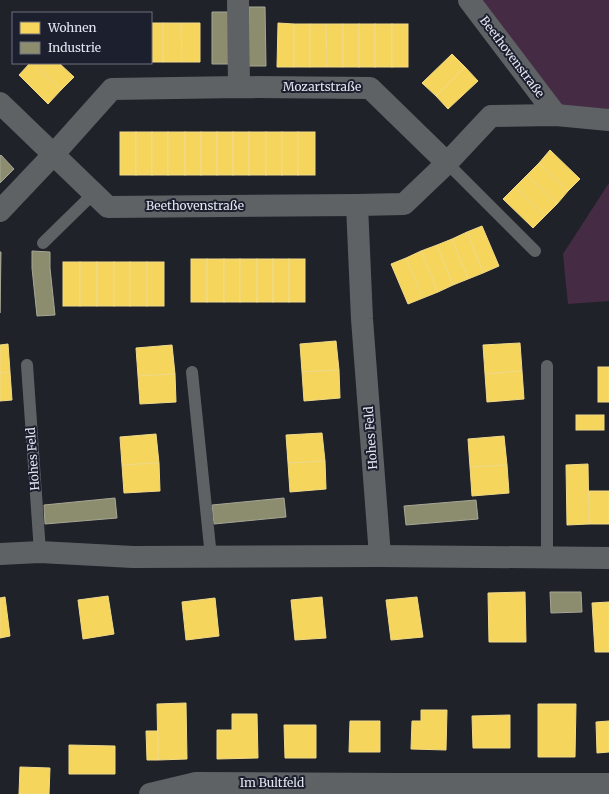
<svg xmlns="http://www.w3.org/2000/svg" width="609" height="794" viewBox="0 0 609 794" font-family="Merriweather,serif">
	<style>
		.green { fill: #452c44 }
		.homes { fill: #f6d55c; stroke: #f0da88 }
		.industry { fill: #8c8c6e; stroke: #a6a795 }
		.lines { fill: none; stroke-linecap: round; stroke-linejoin: round }
		.lane { stroke: #5f6265; stroke-width: 12 }
		.street { stroke: #5f6265; stroke-width: 22 }
		.labels { text-anchor: middle; stroke-width: 4; stroke-linejoin: round; paint-order: stroke }
		.street-label { font-size: 12px; fill: #e3e6f0; stroke: #1c1f2e }
	</style>
	<rect width="100%" height="100%" fill="#20222a"/>
	<g class="green">
		<path d="M469,0H609V120L556,115Z"/>
		<path d="M609,183V301L568,304L563,254Z"/>
	</g>
	<g class="homes">
		<rect x="151" y="23" width="12" height="39"/>
		<path d="M163,23H181L182,62H163Z"/>
		<path d="M181,23H200V62H182Z"/>
		<path d="M278,23L294,24V67H277Z"/>
		<rect x="294" y="24" width="16" height="43"/>
		<path d="M310,24H326L327,67H310Z"/>
		<path d="M326,24H343V67H327Z"/>
		<rect x="343" y="24" width="16" height="43"/>
		<rect x="359" y="24" width="16" height="43"/>
		<rect x="375" y="24" width="17" height="43"/>
		<rect x="392" y="24" width="16" height="43"/>
		<path d="M452,54L465,67L436,96L422,83Z"/>
		<path d="M30,63H33L61,90L48,104L19,75Z"/>
		<path d="M33,63H59L74,77L61,90Z"/>
		<path d="M465,67L478,81L448,109L436,96Z"/>
		<rect x="120" y="132" width="16" height="43"/>
		<rect x="136" y="132" width="16" height="43"/>
		<rect x="152" y="132" width="16" height="43"/>
		<rect x="168" y="132" width="17" height="43"/>
		<rect x="185" y="132" width="16" height="43"/>
		<rect x="201" y="132" width="16" height="43"/>
		<rect x="217" y="132" width="16" height="43"/>
		<rect x="233" y="132" width="16" height="43"/>
		<rect x="249" y="132" width="17" height="43"/>
		<rect x="266" y="132" width="16" height="43"/>
		<rect x="282" y="132" width="16" height="43"/>
		<rect x="298" y="132" width="17" height="43"/>
		<path d="M550,150L580,179L568,191L539,163Z"/>
		<path d="M539,163L568,191L557,204L527,175Z"/>
		<path d="M527,175L557,204L545,216L515,187Z"/>
		<path d="M515,187L545,216L533,228L503,199Z"/>
		<path d="M482,226L499,266L483,273L467,232Z"/>
		<path d="M467,232L483,273L468,279L452,239Z"/>
		<path d="M452,239L468,279L453,285L437,245Z"/>
		<path d="M437,245L453,285L438,292L421,251Z"/>
		<path d="M421,251L438,292L423,298L406,258Z"/>
		<path d="M406,258L423,298L408,304L391,264Z"/>
		<rect x="191" y="259" width="16" height="43"/>
		<rect x="207" y="259" width="17" height="43"/>
		<rect x="224" y="259" width="16" height="43"/>
		<rect x="240" y="259" width="17" height="43"/>
		<rect x="257" y="259" width="16" height="43"/>
		<rect x="273" y="259" width="16" height="43"/>
		<rect x="289" y="259" width="16" height="43"/>
		<rect x="63" y="262" width="17" height="44"/>
		<rect x="80" y="262" width="17" height="44"/>
		<rect x="97" y="262" width="17" height="44"/>
		<rect x="114" y="262" width="16" height="44"/>
		<rect x="130" y="262" width="17" height="44"/>
		<rect x="147" y="262" width="17" height="44"/>
		<path d="M336,341L339,370L302,372L300,344Z"/>
		<path d="M520,343L522,371L485,374L483,345Z"/>
		<path d="M8,344L10,372L0,373V345Z"/>
		<path d="M172,345L175,374L138,376L136,348Z"/>
		<rect x="598" y="367" width="11" height="35"/>
		<path d="M339,370L340,398L304,401L302,372Z"/>
		<path d="M522,371L524,399L487,402L485,374Z"/>
		<path d="M10,372L12,400L0,401V373Z"/>
		<path d="M175,374L176,402L140,404L138,376Z"/>
		<rect x="576" y="415" width="28" height="15"/>
		<path d="M322,433L325,461L288,463L286,435Z"/>
		<path d="M156,434L159,463L122,465L120,437Z"/>
		<path d="M504,436L507,465L470,467L468,439Z"/>
		<path d="M325,461L326,489L290,492L288,463Z"/>
		<path d="M159,463L160,491L124,493L122,465Z"/>
		<path d="M588,464L589,524L567,525L566,465Z"/>
		<path d="M507,465L509,493L472,496L470,467Z"/>
		<rect x="589" y="491" width="20" height="33"/>
		<path d="M525,592L526,642H489L488,593Z"/>
		<path d="M108,596L114,634L83,639L78,600Z"/>
		<path d="M5,597L10,636L0,638V598Z"/>
		<path d="M322,597L326,638L295,640L291,600Z"/>
		<path d="M417,597L423,637L391,640L386,600Z"/>
		<path d="M215,598L219,636L186,640L182,602Z"/>
		<path d="M609,602V652H595L592,603Z"/>
		<path d="M186,703L187,759L158,760L157,704Z"/>
		<path d="M538,704H576L575,757H538Z"/>
		<path d="M421,710H447L446,750L411,749L412,721H421Z"/>
		<path d="M232,714H257L258,758L217,759V730H232Z"/>
		<path d="M510,715V748H473L472,716Z"/>
		<path d="M350,721H380V752H349Z"/>
		<path d="M609,721V752L597,753L596,722Z"/>
		<path d="M284,725H316V758H285Z"/>
		<path d="M146,731H158V760H147Z"/>
		<path d="M69,745L115,746V774H69Z"/>
		<path d="M20,767L50,768L49,794H19Z"/>
	</g>
	<g class="industry">
		<path d="M249,7H265L266,66H249Z"/>
		<path d="M212,12H228L229,64H212Z"/>
		<path d="M1,155L14,169L0,183V156Z"/>
		<path d="M32,251L50,252V268L55,315L37,316L32,268Z"/>
		<path d="M0,252H1L0,313Z"/>
		<path d="M115,498L117,518L45,524L44,505Z"/>
		<path d="M284,498L286,517L214,524L212,505Z"/>
		<path d="M476,500L478,519L406,525L404,506Z"/>
		<path d="M550,592H581L582,612L551,613Z"/>
	</g>
	<g class="lines">
		<g class="lane">
			<path d="M447,163L535,251"/>
			<path d="M43,243L94,193"/>
			<path d="M27,365L40,552"/>
			<path d="M547,366V557"/>
			<path d="M192,372L211,557"/>
		</g>
		<g class="street">
			<path d="M238,0L239,87"/>
			<path d="M469,0L556,115"/>
			<path d="M0,103L108,207L357,205L404,204L447,163L491,116L556,115L609,120"/>
			<path d="M357,205L362,319L380,556"/>
			<path d="M0,211L53,155L112,89L239,87L370,88L447,163"/>
			<path d="M0,554L40,552L133,557L380,556L609,558"/>
			<path d="M150,794L196,783L396,784"/>
			<path d="M395,794L396,784H609"/>
		</g>
	</g>
	<g class="labels">
		<g class="street-label">
			<text transform="translate(512 57) rotate(53)" y="4">Beethovenstraße</text>
			<text x="322" y="91">Mozartstraße</text>
			<text x="195" y="210">Beethovenstraße</text>
			<text transform="translate(371 438) rotate(-94)" y="4">Hohes Feld</text>
			<text transform="translate(33 459) rotate(-94)" y="4">Hohes Feld</text>
			<text x="272" y="787">Im Bultfeld</text>
		</g>
	</g>
	<rect x="12" y="12" width="140" height="52" fill="#1c1f2e" stroke="#6c6f7c"/>
	<rect x="20" y="22" width="20" height="12" fill="#f6d55c" stroke="#6c6f7c"/>
	<text x="48" y="32" font-size="12" fill="#e3e6f0">Wohnen</text>
	<rect x="20" y="42" width="20" height="12" fill="#8c8c6e" stroke="#6c6f7c"/>
	<text x="48" y="52" font-size="12" fill="#e3e6f0">Industrie</text>
</svg>
